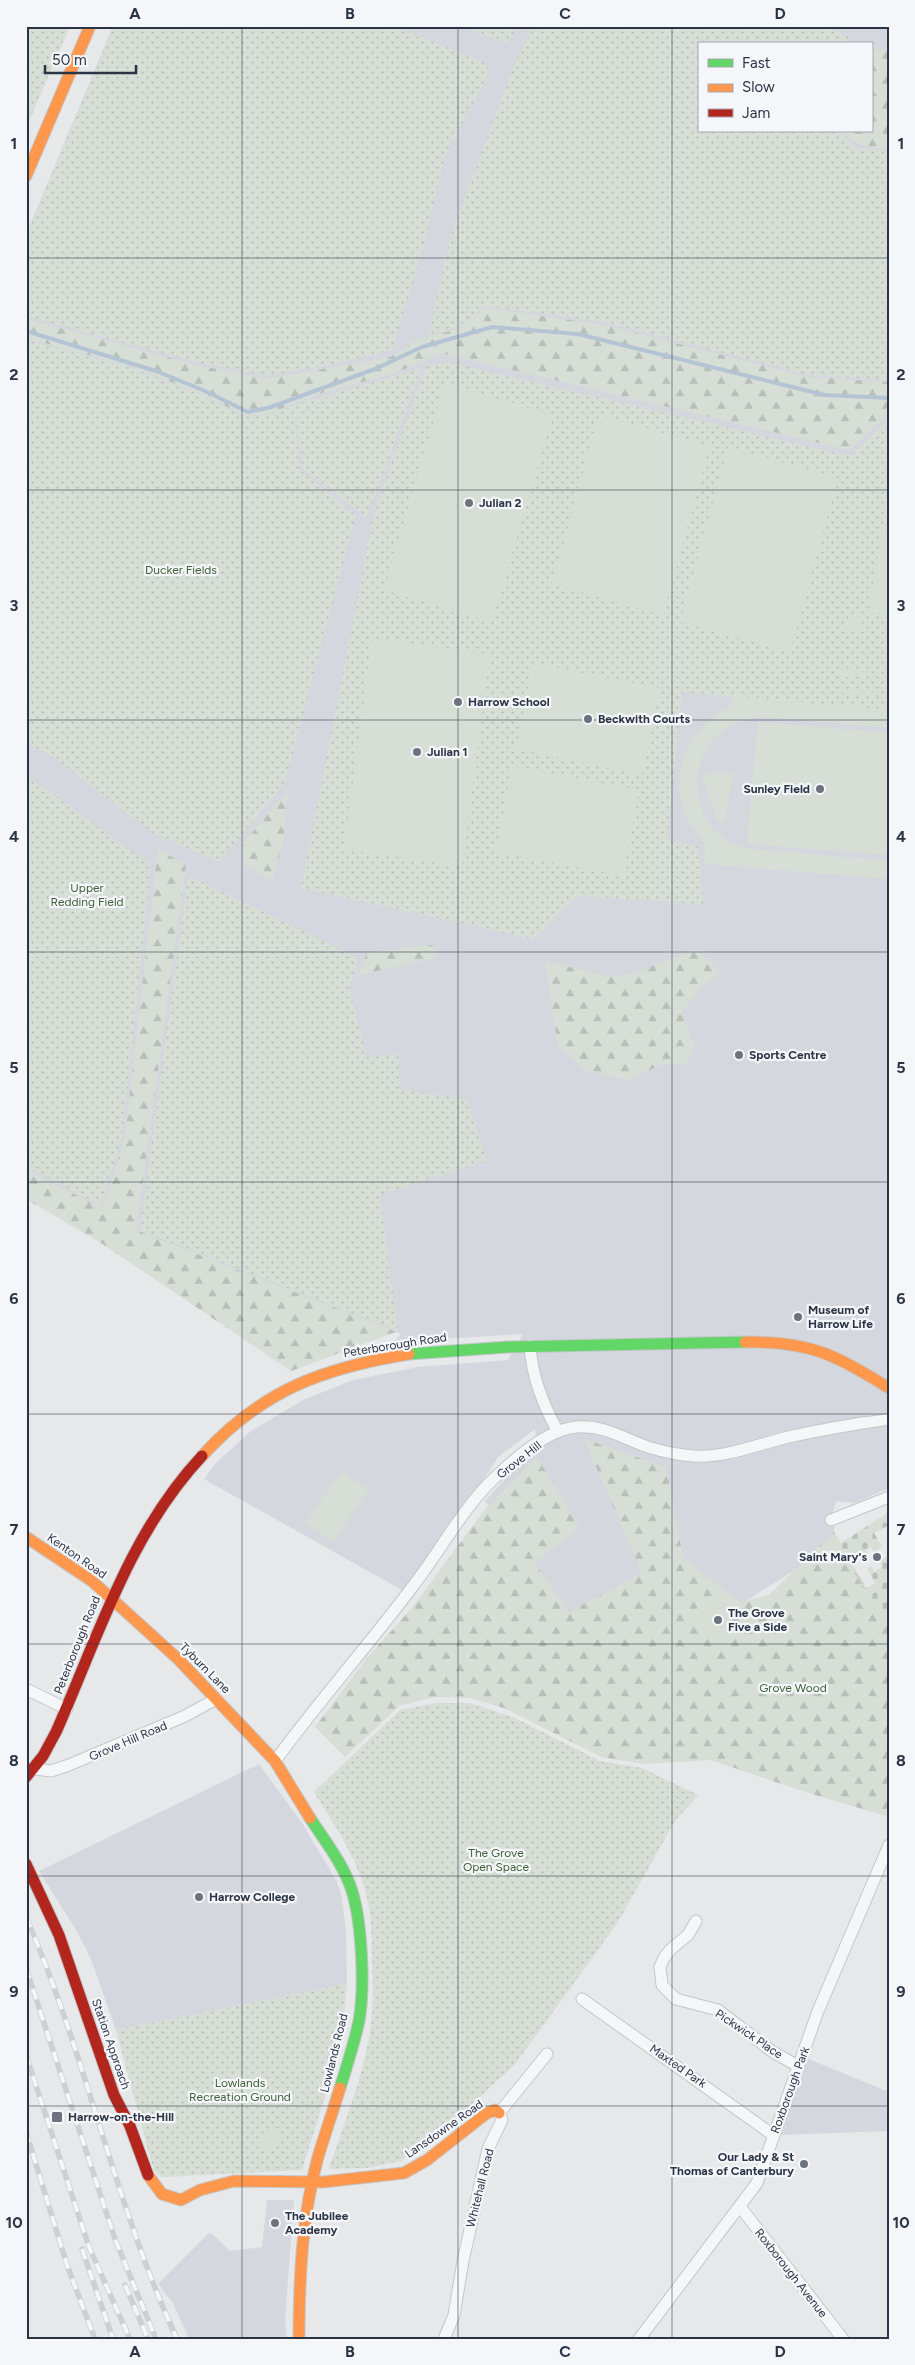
<svg xmlns="http://www.w3.org/2000/svg" width="915" height="2365" viewBox="0 0 915 2365" font-family="Figtree,sans-serif">
	<style>
		.built { fill: #d4d7dd; fill-rule: evenodd }
		.green { fill: url(#green-dots) }
		.forest { fill: url(#forest-firs) }
		.cemetery { fill: url(#cemetery-stones) }
		.pitch { fill: #d6ded6 }
		.lines { fill: none; stroke-linecap: round; stroke-linejoin: round }
		.stream { stroke: #b4c4d5; stroke-width: 4 }
		.street-casing { stroke: #c4c6c8; stroke-width: 13 }
		.fast-casing { stroke: #c4c6c8; stroke-width: 13 }
		.slow-casing { stroke: #c4c6c8; stroke-width: 13 }
		.jam-casing { stroke: #c4c6c8; stroke-width: 13 }
		.street { stroke: #f5f6f7; stroke-width: 11 }
		.fast { stroke: #63d668; stroke-width: 11 }
		.slow { stroke: #ff974d; stroke-width: 11 }
		.jam { stroke: #b3261e; stroke-width: 11 }
		.rail-casing { stroke: #cecfd2; stroke-width: 5.5 }
		.rail { stroke: #f4f6f9; stroke-width: 4; stroke-dasharray: 11; stroke-linecap: butt }
		.grid { fill: none; stroke: #2b3445; stroke-width: 1; stroke-opacity: 0.55 }
		.poi-dot { fill: #6c737f; stroke: #f4f6f9; stroke-width: 2 }
		.labels { text-anchor: middle; stroke-width: 4.5; stroke-linejoin: round; paint-order: stroke }
		.poi-label { font-size: 12px; font-weight: bold; fill: #2b3445; stroke: #f4f6f9; text-anchor: start }
		.park-label { font-size: 12px; fill: #3f6138; stroke: #f4f6f9 }
		.street-label { font-size: 12px; fill: #2b3445; stroke: #f4f6f9 }
		.neatline { fill: none; stroke: #2b3445; stroke-width: 2 }
		.grid-label { font-size: 16px; text-anchor: middle; font-weight: bold; fill: #2b3445 }
	</style>
	<defs>
		<pattern id="green-dots" width="8" height="8" patternUnits="userSpaceOnUse" patternTransform="scale(1.25)"><rect width="8" height="8" fill="#d6ded6"/><path d="M2 2h.1M6 6h.1" fill="none" stroke="#b8bfb9" stroke-width="1.8" stroke-linecap="round"/></pattern>
		<pattern id="forest-firs" width="22" height="20" patternUnits="userSpaceOnUse" patternTransform="scale(1.25)"><rect width="22" height="20" fill="#d6ded6"/><path d="M5 1l3.5 6h-7zM16 11l3.5 6h-7z" fill="#b8bfb9"/></pattern>
		<pattern id="cemetery-stones" width="16" height="16" patternUnits="userSpaceOnUse" patternTransform="scale(1.25)"><rect width="16" height="16" fill="#d6ded6"/><path d="M2 7V4a2 2 0 0 1 4 0v3zM10 15v-3a2 2 0 0 1 4 0v3z" fill="#b8bfb9"/></pattern>
	</defs>
	<rect width="100%" height="100%" fill="#e6e8ea"/>
	<g class="built">
		<path d="M113,26H889V1488L855,1503L836,1501L833,1512L829,1515L834,1523L835,1545L736,1607L566,1619L485,1501L512,1471L537,1449L535,1429L498,1457L463,1512L402,1590L204,1479L217,1462L251,1431L303,1400L353,1380L418,1367L508,1360L523,1334L393,1342L401,1334L125,1228L26,1169V235ZM699,44H871V131H699Z"/>
		<path d="M259,1764L302,1823L336,1880L341,1894L346,1931L347,1984L116,2030L91,1959L78,1933L39,1871Z"/>
		<path d="M806,2058L889,2092V2131L779,2135Z"/>
		<path d="M267,2200H294L285,2320L287,2339H189L173,2303L158,2284L210,2232L230,2251L262,2247Z"/>
	</g>
	<g class="green">
		<path d="M26,26H70L26,128Z"/>
		<path d="M114,26H392L483,61L490,71L445,157L421,255L392,350L325,366L267,376L198,363L26,316V236Z"/>
		<path d="M463,26H517L507,44Z"/>
		<path d="M534,26H826L849,37L848,44H699V131H839L855,148L889,151V380L809,375L604,322L485,306L457,327L428,335L450,238L515,62Z"/>
		<path d="M26,340L135,369L199,394L245,417L266,415L333,393L295,418L300,470L356,515L285,783L219,862L154,834L56,759L26,743Z"/>
		<path d="M447,362L849,456L889,420V712L682,692L667,840L698,847L703,904L577,896L534,939L301,888L375,508L426,367Z"/>
		<path d="M421,369L367,518L303,469L296,419L339,391Z"/>
		<path d="M26,775L151,865L122,1137L101,1206L26,1166Z"/>
		<path d="M188,875L358,958L349,989L367,1057L398,1054L400,1089L468,1100L487,1161L380,1195L398,1331L140,1230Z"/>
		<path d="M436,1703H470L515,1718L600,1761L642,1768L698,1795L675,1821L618,1922L516,2063L480,2097L401,2161L367,2168L329,2169C343,2126 361,2082 369,2038C374,2011 373,1984 372,1958C372,1933 371,1906 363,1883C352,1850 332,1821 314,1792L400,1710Z"/>
		<path d="M347,1984C343,2049 321,2108 302,2170L166,2177H161L154,2171L116,2030Z"/>
	</g>
	<g class="forest">
		<path d="M871,49L889,51V149C867,147 859,148 843,131H871Z"/>
		<path d="M485,308L604,325L808,377L889,382V414L849,450L441,353L395,373L318,394L265,415L246,416L199,393L134,367L26,338V319L200,366L267,379L391,357L416,340L458,329Z"/>
		<path d="M288,790L283,844L272,880L244,865L243,844Z"/>
		<path d="M158,849L186,865L136,1230L396,1332L291,1371L101,1243L26,1199V1170L103,1209L125,1136Z"/>
		<path d="M431,945L437,948L435,958L359,975L367,953Z"/>
		<path d="M697,949L720,972L698,992L681,1013L695,1047L686,1065L663,1064L628,1080L586,1071L558,1046L545,961L610,977L632,974Z"/>
		<path d="M584,1439L666,1467L683,1557L739,1602L769,1595L834,1532L885,1620L889,1622V1817L802,1791L711,1760L645,1764L601,1757L504,1708L470,1698L434,1697L399,1706L345,1757L315,1727L366,1659L412,1608L486,1508L537,1457L580,1528L535,1563L569,1612L642,1573Z"/>
	</g>
	<path class="cemetery" d="M889,1512V1525L874,1533L882,1547L874,1552L871,1547L866,1550L869,1556L866,1558L864,1555L850,1563L865,1589L875,1583L867,1569L871,1566L874,1572L882,1567L880,1561L888,1556L889,1624L883,1621L838,1545Z"/>
	<g class="pitch">
		<path d="M445,383L553,415L492,622L384,590Z"/>
		<path d="M599,415L710,446L663,615L552,584Z"/>
		<path d="M728,447L838,478L790,652L680,622Z"/>
		<path d="M889,494V616L868,612Z"/>
		<circle cx="854" cy="624" r="8"/>
		<path d="M372,638L490,654L462,866L344,850Z"/>
		<path d="M533,663L660,688L642,775L516,749Z"/>
		<path d="M841,668L849,669V671L889,674V677L850,674L849,677L840,676Z"/>
		<path d="M834,689L889,694V697L834,692Z"/>
		<path d="M732,696L889,710V728C859,725 830,723 801,720C782,719 762,714 744,720C679,740 682,836 750,849L889,861V879L704,864C704,858 706,850 704,844C702,837 690,825 686,815C667,769 691,726 733,704Z"/>
		<path d="M758,722L889,733V855L747,844Z"/>
		<path d="M512,766L639,790L623,876L496,852Z"/>
		<path d="M712,772L734,773L724,820L721,823L717,821L702,776Z"/>
		<path d="M342,1471L369,1490L333,1542L305,1523Z"/>
		<path d="M719,1597L738,1632L716,1644L697,1608Z"/>
		<path d="M272,2130L280,2137L269,2150L261,2143Z"/>
	</g>
	<g class="lines">
		<path class="stream" d="M26,331L156,371L205,391L248,412L268,408L375,369L422,347L492,327L578,334L825,395L889,398"/>
		<g class="street-casing">
			<g id="street">
				<path d="M530,1346C532,1377 543,1404 558,1432"/>
				<path d="M831,1520L889,1497"/>
				<path d="M26,1689L67,1709"/>
				<path d="M275,1761C319,1701 368,1646 413,1586C442,1549 465,1503 501,1472C520,1454 550,1429 577,1427C605,1425 626,1440 651,1448C665,1452 680,1455 694,1456C728,1458 760,1443 793,1436C816,1431 839,1427 862,1423C871,1422 880,1421 889,1419"/>
				<path d="M35,1769L51,1771L69,1765L185,1716L216,1699"/>
				<path d="M696,1921L688,1935L671,1949L664,1958L660,1967L662,1985L676,1999L718,2010L773,2052L798,2066"/>
				<path d="M582,1999L773,2135"/>
				<path d="M741,2208L843,2339"/>
				<path d="M444,2339L454,2315L463,2261L488,2149L502,2120L499,2113L547,2054"/>
				<path d="M639,2339L757,2183L818,2011L889,1845"/>
			</g>
		</g>
		<g class="fast-casing">
			<g id="fast">
				<path d="M409,1354L508,1347L745,1342"/>
				<path d="M310,1818C325,1841 344,1865 352,1891C362,1923 365,1988 359,2021C354,2044 347,2066 340,2088"/>
			</g>
		</g>
		<g class="slow-casing">
			<g id="slow">
				<path d="M26,176L90,26"/>
				<path d="M745,1342C811,1341 835,1355 889,1388"/>
				<path d="M202,1456C262,1390 323,1368 409,1354"/>
				<path d="M26,1537L92,1581L178,1659L275,1761L310,1818"/>
				<path d="M148,2175L162,2194L181,2200L200,2190L234,2181L323,2182L404,2173L427,2160L487,2113L495,2110L499,2113"/>
				<path d="M299,2339C299,2278 302,2216 318,2157C325,2134 333,2111 340,2088"/>
			</g>
		</g>
		<g class="jam-casing">
			<g id="jam">
				<path d="M26,1777L43,1756L56,1732C98,1637 129,1534 202,1456"/>
				<path d="M26,1864L59,1935L114,2095L130,2126L148,2175"/>
			</g>
		</g>
		<use href="#street" class="street"/>
		<use href="#fast" class="fast"/>
		<use href="#slow" class="slow"/>
		<use href="#jam" class="jam"/>
		<g class="rail-casing">
			<g id="rail">
				<path d="M26,1917C86,2054 114,2203 177,2339"/>
				<path d="M26,1968L115,2239L156,2339"/>
				<path d="M26,2055L89,2247L130,2339"/>
				<path d="M26,2132L67,2265L95,2339"/>
				<path d="M82,2249L113,2339"/>
				<path d="M125,2285L148,2339"/>
			</g>
		</g>
		<use href="#rail" class="rail"/>
	</g>
	<path class="grid" d="M242,26V2339M458,26V2339M672,26V2339M26,258H889M26,490H889M26,720H889M26,952H889M26,1182H889M26,1414H889M26,1644H889M26,1876H889M26,2106H889"/>
	<g class="poi-dot">
		<circle cx="469" cy="503" r="5"/>
		<circle cx="458" cy="702" r="5"/>
		<circle cx="588" cy="719" r="5"/>
		<circle cx="417" cy="752" r="5"/>
		<circle cx="820" cy="789" r="5"/>
		<circle cx="739" cy="1055" r="5"/>
		<circle cx="798" cy="1317" r="5"/>
		<circle cx="877" cy="1557" r="5"/>
		<circle cx="718" cy="1620" r="5"/>
		<circle cx="199" cy="1897" r="5"/>
		<rect x="51" y="2111" width="12" height="12" rx="2.5"/>
		<circle cx="804" cy="2164" r="5"/>
		<circle cx="275" cy="2223" r="5"/>
	</g>
	<g class="labels">
		<g class="poi-label">
			<text x="479" y="507">Julian 2</text>
			<text x="468" y="706">Harrow School</text>
			<text x="598" y="723">Beckwith Courts</text>
			<text x="427" y="756">Julian 1</text>
			<text x="810" y="793" text-anchor="end">Sunley Field</text>
			<text x="749" y="1059">Sports Centre</text>
			<text x="808" y="1314">Museum of<tspan x="808" dy="14">Harrow Life</tspan></text>
			<text x="867" y="1561" text-anchor="end">Saint Mary's</text>
			<text x="728" y="1617">The Grove<tspan x="728" dy="14">Five a Side</tspan></text>
			<text x="209" y="1901">Harrow College</text>
			<text x="68" y="2121">Harrow-on-the-Hill</text>
			<text x="794" y="2161" text-anchor="end">Our Lady &amp; St<tspan x="794" dy="14">Thomas of Canterbury</tspan></text>
			<text x="285" y="2220">The Jubilee<tspan x="285" dy="14">Academy</tspan></text>
		</g>
		<g class="park-label">
			<text x="181" y="574">Ducker Fields</text>
			<text x="87" y="892">Upper<tspan x="87" dy="14">Redding Field</tspan></text>
			<text x="793" y="1692">Grove Wood</text>
			<text x="496" y="1857">The Grove<tspan x="496" dy="14">Open Space</tspan></text>
			<text x="240" y="2087">Lowlands<tspan x="240" dy="14">Recreation Ground</tspan></text>
		</g>
		<g class="street-label">
			<text transform="translate(395 1345) rotate(-9)" y="4">Peterborough Road</text>
			<text transform="translate(519 1460) rotate(-38)" y="4">Grove Hill</text>
			<text transform="translate(77 1556) rotate(35)" y="4">Kenton Road</text>
			<text transform="translate(77 1645) rotate(-68)" y="4">Peterborough Road</text>
			<text transform="translate(205 1668) rotate(45)" y="4">Tyburn Lane</text>
			<text transform="translate(128 1741) rotate(-23)" y="4">Grove Hill Road</text>
			<text transform="translate(749 2034) rotate(34)" y="4">Pickwick Place</text>
			<text transform="translate(111 2044) rotate(71)" y="4">Station Approach</text>
			<text transform="translate(334 2053) rotate(-76)" y="4">Lowlands Road</text>
			<text transform="translate(678 2066) rotate(35)" y="4">Maxted Park</text>
			<text transform="translate(790 2090) rotate(-70)" y="4">Roxborough Park</text>
			<text transform="translate(444 2129) rotate(-35)" y="4">Lansdowne Road</text>
			<text transform="translate(480 2188) rotate(-76)" y="4">Whitehall Road</text>
			<text transform="translate(791 2273) rotate(52)" y="4">Roxborough Avenue</text>
		</g>
	</g>
	<rect width="915" height="2365" fill="none" stroke="#f4f6f9" stroke-width="55"/>
	<rect x="698" y="42" width="175" height="90" fill="#f4f6f9" stroke="#a4a8b1"/>
	<rect x="708" y="59" width="25" height="8" fill="#63d668" stroke="#a4a8b1"/>
	<text x="742" y="68" font-size="15" fill="#2b3445">Fast</text>
	<rect x="708" y="84" width="25" height="8" fill="#ff974d" stroke="#a4a8b1"/>
	<text x="742" y="92" font-size="15" fill="#2b3445">Slow</text>
	<rect x="708" y="109" width="25" height="8" fill="#b3261e" stroke="#a4a8b1"/>
	<text x="742" y="118" font-size="15" fill="#2b3445">Jam</text>
	<path d="M45 65v8h91v-8" fill="none" stroke="#2b3445" stroke-width="2.5"/>
	<text x="52" y="65" font-size="15" fill="#2b3445" stroke="#f4f6f9" stroke-width="4" paint-order="stroke">50 m</text>
	<rect x="28" y="28" width="860" height="2310" class="neatline"/>
	<g class="grid-label">
		<text x="135" y="19">A</text>
		<text x="350" y="19">B</text>
		<text x="565" y="19">C</text>
		<text x="780" y="19">D</text>
		<text x="14" y="149">1</text>
		<text x="901" y="149">1</text>
		<text x="14" y="380">2</text>
		<text x="901" y="380">2</text>
		<text x="14" y="611">3</text>
		<text x="901" y="611">3</text>
		<text x="14" y="842">4</text>
		<text x="901" y="842">4</text>
		<text x="14" y="1073">5</text>
		<text x="901" y="1073">5</text>
		<text x="14" y="1304">6</text>
		<text x="901" y="1304">6</text>
		<text x="14" y="1535">7</text>
		<text x="901" y="1535">7</text>
		<text x="14" y="1766">8</text>
		<text x="901" y="1766">8</text>
		<text x="14" y="1997">9</text>
		<text x="901" y="1997">9</text>
		<text x="14" y="2228">10</text>
		<text x="901" y="2228">10</text>
		<text x="135" y="2357">A</text>
		<text x="350" y="2357">B</text>
		<text x="565" y="2357">C</text>
		<text x="780" y="2357">D</text>
	</g>
</svg>
